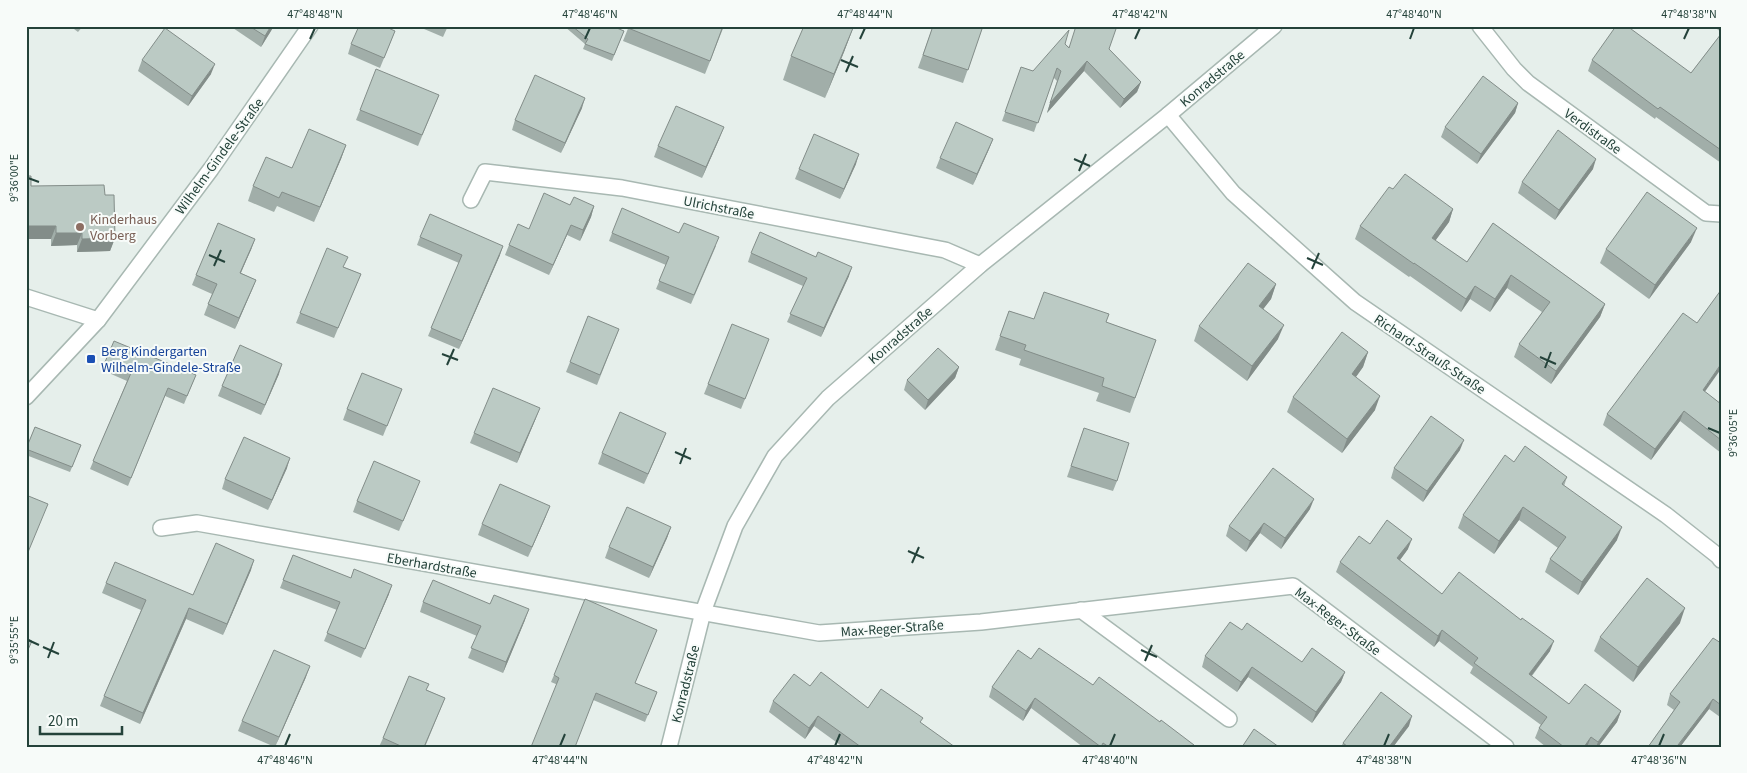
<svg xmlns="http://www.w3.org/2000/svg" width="1747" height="773" viewBox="0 0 1747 773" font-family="'Source Sans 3',sans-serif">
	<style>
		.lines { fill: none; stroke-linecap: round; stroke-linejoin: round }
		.minor-casing { stroke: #a8b8b2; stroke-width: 18 }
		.minor { stroke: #fff; stroke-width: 15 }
		.wall { fill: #a1aea9 }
		.shaded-wall { fill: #838d89 }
		.building { fill: #bbcac4; stroke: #838d89 }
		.ticks { fill: none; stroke: #24423a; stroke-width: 2 }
		.education-dot { fill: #8d6e63; stroke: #f7fbf9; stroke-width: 2 }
		.transit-dot { fill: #1a4fb4; stroke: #f7fbf9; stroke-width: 2 }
		.labels { text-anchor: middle; stroke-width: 4; stroke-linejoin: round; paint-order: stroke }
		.street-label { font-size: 14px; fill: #24423a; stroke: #f7fbf9 }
		.education-label { font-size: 14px; fill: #785e54; stroke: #f7fbf9; text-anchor: start }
		.transit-label { font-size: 14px; fill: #164399; stroke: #f7fbf9; text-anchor: start }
		.neatline { fill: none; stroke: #24423a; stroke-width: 2 }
		.ticks-label { font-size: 12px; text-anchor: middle; fill: #24423a }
	</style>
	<rect width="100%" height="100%" fill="#e6efeb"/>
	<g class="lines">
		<g class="minor-casing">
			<g id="minor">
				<path d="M1480,26L1514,69L1528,83L1706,213L1721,214"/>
				<path d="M1168,115L1233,193L1355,302L1666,515L1718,556L1721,560"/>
				<path d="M471,200L485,172L622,188L945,250L980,265"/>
				<path d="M26,297L98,320"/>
				<path d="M26,397L98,320L211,169L310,26"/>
				<path d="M161,528L197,523L819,633L981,622L1293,586L1506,747"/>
				<path d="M1081,610L1229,719"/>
				<path d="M669,747L703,612L735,526L775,456L828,398L980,265L1168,115L1274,26"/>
			</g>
		</g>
		<use href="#minor" class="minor"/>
	</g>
	<g class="wall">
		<path d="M70,26H83L78,32Z"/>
		<path d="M230,26H274L261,47Z"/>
		<path d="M417,26H448L443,37Z"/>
		<path d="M564,26H612L624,31L612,61L583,49L585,44Z"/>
		<path d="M629,26H724L705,74L623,41Z"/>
		<path d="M933,26H983L963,83L918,68Z"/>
		<path d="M1713,26H1721V32Z"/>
		<path d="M853,28L844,52L825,98L783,80L791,56Z"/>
		<path d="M395,31L380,68L348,54L351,44Z"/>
		<path d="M1721,34V163L1656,117L1655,119L1588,71L1592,60L1691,73Z"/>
		<path d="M1065,44L1069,47L1109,49L1141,82L1137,92L1120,108L1084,71L1047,113L1057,81L1053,77L1034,132L1002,121L1021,67L1033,71Z"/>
		<path d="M142,60L211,74L188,106L138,71Z"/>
		<path d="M439,95L418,146L356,120L360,110Z"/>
		<path d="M1518,103L1515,113L1477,164L1441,137L1445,127Z"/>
		<path d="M582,108L561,153L512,130L515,120Z"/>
		<path d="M720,137L702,178L654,157L658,146Z"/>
		<path d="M993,139L989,149L973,185L936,168L940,158Z"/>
		<path d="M346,145L341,159L314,222L277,206L274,212L248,201L253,186L292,168Z"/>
		<path d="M856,164L840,199L795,179L799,169Z"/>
		<path d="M1593,169L1555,220L1518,193L1522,182Z"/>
		<path d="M26,176L31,186L105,195L115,238L110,251L77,252V245L51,246V239H26Z"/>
		<path d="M1393,189L1453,209L1449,222L1435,241L1467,262L1493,223L1605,304L1600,317L1551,384L1514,357L1519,344L1542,312L1507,288L1490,312L1470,299L1461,312L1410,276L1409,277L1355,239L1360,226Z"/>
		<path d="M570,205L594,206L591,217L580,241L567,235L549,275L505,255L509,245L529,229Z"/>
		<path d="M612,233H679L716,246L691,304L656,289L666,265L609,241Z"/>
		<path d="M420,237L500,255L459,349L428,336L459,263L417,245Z"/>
		<path d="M255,239L241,273L256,280L235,329L204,315L212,294L192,285L196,275Z"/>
		<path d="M1691,242L1649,299L1600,263L1606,249Z"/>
		<path d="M751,253L816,257L849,276L821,337L787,322L803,286L748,262Z"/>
		<path d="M344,267L361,274L334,338L296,323L300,313Z"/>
		<path d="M1276,284L1271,299L1263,309L1278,339L1247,381L1194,341L1199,326Z"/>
		<path d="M1009,311L1034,319L1106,322L1156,340L1130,413L1096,401L1099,393L1019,365L1021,359L995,350Z"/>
		<path d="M1697,323L1705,392L1721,404V453L1680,421L1651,460L1603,425L1607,414Z"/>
		<path d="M619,329L597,385L566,372L570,362Z"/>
		<path d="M769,339L741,409L704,394L708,384Z"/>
		<path d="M1368,352L1363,367L1356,377L1375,410L1342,453L1287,412L1293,397Z"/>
		<path d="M105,362L196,375L184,404L165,396L128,486L90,469L127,381L102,370Z"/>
		<path d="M959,367L955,378L925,410L904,390L907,380Z"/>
		<path d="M279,374L261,415L218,396L222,386Z"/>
		<path d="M402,389L383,436L343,420L347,409Z"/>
		<path d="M536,418L517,463L470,443L474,433Z"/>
		<path d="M35,427L81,445L70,472L26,455V449Z"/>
		<path d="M1084,428L1117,481L1113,491L1067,477Z"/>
		<path d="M666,433L644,484L598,464L602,453Z"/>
		<path d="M1460,450L1423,502L1391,478L1394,468Z"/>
		<path d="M1514,462L1567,477L1564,486L1617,540L1578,595L1545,572L1550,559L1558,548L1519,520L1494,554L1458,528L1463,515Z"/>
		<path d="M287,468L268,510L222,489L225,479Z"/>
		<path d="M416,491L399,531L353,512L357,501Z"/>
		<path d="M1310,509L1281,549L1260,533L1246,552L1226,536L1229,526Z"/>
		<path d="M546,516L528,557L478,535L482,524Z"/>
		<path d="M671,527L667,538L649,578L605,558L609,547Z"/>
		<path d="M1370,544L1408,549L1400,560L1442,594L1550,651L1532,676L1569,704L1621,711L1617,722L1598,747H1546L1535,738L1539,728L1541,725L1470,673L1473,667L1439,641L1434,647L1336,572L1340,562Z"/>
		<path d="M293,555L389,594L361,658L324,641L337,610L280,588Z"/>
		<path d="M251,570L223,635L186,619L140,724L100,706L104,696L141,610L102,593L106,583L193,595Z"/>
		<path d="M423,602L525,620L503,673L468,658L477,636L420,612Z"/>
		<path d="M1680,623L1633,682L1594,651L1600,637Z"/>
		<path d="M657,630L635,683L657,692L645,722L551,682L554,675Z"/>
		<path d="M1242,630L1302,662L1345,672L1341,682L1312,723L1248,677L1237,692L1202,667L1205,656Z"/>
		<path d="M1721,643V716L1720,717L1709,709L1680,747H1648L1674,710L1667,705L1670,694Z"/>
		<path d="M1031,659L1093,685L1160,722L1194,745V747H1083L1031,708L1023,721L989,697L992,687Z"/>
		<path d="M306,677L275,747L238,731L242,721Z"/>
		<path d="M810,686L868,708L955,747H843L814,726L805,739L769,712L773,701Z"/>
		<path d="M427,690L445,698L425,747H379L383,738Z"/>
		<path d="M1409,726L1393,747H1341L1343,743Z"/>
	</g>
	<g class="shaded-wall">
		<path d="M271,26H274L261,47L265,36Z"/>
		<path d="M853,28L844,52L825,98L834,74Z"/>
		<path d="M1087,61L1084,71L1047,113L1050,103Z"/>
		<path d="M215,64L211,74L188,106L192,96Z"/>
		<path d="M1141,82L1137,92L1120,108L1124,99Z"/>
		<path d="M585,98L582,108L561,153L565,143Z"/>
		<path d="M1518,103L1515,113L1477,164L1481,154Z"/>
		<path d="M724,127L720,137L702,178L706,167Z"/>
		<path d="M993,139L989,149L973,185L977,174Z"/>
		<path d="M346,145L341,159L314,222L320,207Z"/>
		<path d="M859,154L856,164L840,199L844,189Z"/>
		<path d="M1596,159L1593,169L1555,220L1559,210Z"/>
		<path d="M594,206L591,217L580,241L583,230Z"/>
		<path d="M1453,209L1449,222L1427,252L1432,238Z"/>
		<path d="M571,225L567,235L549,275L553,265Z"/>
		<path d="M26,226H56L51,239H26Z"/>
		<path d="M1697,228L1691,242L1649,299L1655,285Z"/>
		<path d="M56,233H82L77,245L51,246Z"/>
		<path d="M115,238L110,251L77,252L82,239Z"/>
		<path d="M255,239L251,250L236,283L240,273Z"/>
		<path d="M503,246L500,255L459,349L462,341Z"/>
		<path d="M852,267L849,276L821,337L824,328Z"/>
		<path d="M1511,275L1507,288L1490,312L1495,299Z"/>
		<path d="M256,280L252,290L235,329L239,318Z"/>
		<path d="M1276,284L1271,299L1254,321L1259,306Z"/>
		<path d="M1475,286L1470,299L1461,312L1466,299Z"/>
		<path d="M1605,304L1600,317L1551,384L1556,371Z"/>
		<path d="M1284,325L1278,339L1247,381L1252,366Z"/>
		<path d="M1368,352L1363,367L1347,389L1352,374Z"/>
		<path d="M282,364L279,374L261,415L265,405Z"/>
		<path d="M1721,364V369L1699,400L1703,390Z"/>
		<path d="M959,367L955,378L925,410L928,400Z"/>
		<path d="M1380,396L1375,410L1342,453L1347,439Z"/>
		<path d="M540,408L536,418L517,463L520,453Z"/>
		<path d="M1684,411L1680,421L1651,460L1655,449Z"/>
		<path d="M666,433L662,443L644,484L648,474Z"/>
		<path d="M1464,440L1460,450L1423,502L1427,491Z"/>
		<path d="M290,458L287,468L268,510L272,500Z"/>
		<path d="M1314,499L1310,509L1281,549L1285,538Z"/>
		<path d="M550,506L546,516L528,557L532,547Z"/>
		<path d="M1523,507L1519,520L1494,554L1499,541Z"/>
		<path d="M1264,523L1260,533L1246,552L1250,541Z"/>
		<path d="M671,527L667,538L649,578L653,567Z"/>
		<path d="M1622,527L1617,540L1578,595L1582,582Z"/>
		<path d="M1412,539L1408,549L1394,568L1397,558Z"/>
		<path d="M254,560L251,570L223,635L227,624Z"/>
		<path d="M392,585L389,594L361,658L365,649Z"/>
		<path d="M189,608L186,619L140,724L143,713Z"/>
		<path d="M1685,608L1680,623L1633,682L1638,667Z"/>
		<path d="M529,609L525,620L503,673L506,662Z"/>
		<path d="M1442,630L1439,641L1434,647L1438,636Z"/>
		<path d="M1554,641L1550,651L1525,684L1529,674Z"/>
		<path d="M310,666L306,677L275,747L279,737Z"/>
		<path d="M1252,667L1248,677L1237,692L1241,682Z"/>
		<path d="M1345,672L1341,682L1312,723L1316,712Z"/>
		<path d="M1035,698L1031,708L1023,721L1026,711Z"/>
		<path d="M1713,699L1709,709L1680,747H1677Z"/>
		<path d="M1621,711L1617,722L1598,747H1596L1598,742Z"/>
		<path d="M818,716L814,726L805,739L809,728Z"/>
		<path d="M1412,716L1409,726L1393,747H1389Z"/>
		<path d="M1591,737L1587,747H1584Z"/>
	</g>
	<g class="building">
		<path d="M249,26H271L265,36Z"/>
		<path d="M359,26H384L395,31L384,58L351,44Z"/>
		<path d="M572,26H612L624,31L614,55L585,44L588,39Z"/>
		<path d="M629,26H723L710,61L628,28Z"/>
		<path d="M804,26H850L853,28L834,74L791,56Z"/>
		<path d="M933,26H983L968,70L923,55Z"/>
		<path d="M1076,26H1117L1109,49L1141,82L1124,99L1087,61L1050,103L1061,71L1057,68L1038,123L1005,112L1021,67L1033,71L1069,30L1065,44L1069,48Z"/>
		<path d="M1616,26H1627L1691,73L1721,34V150L1660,107L1658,109L1592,60Z"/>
		<path d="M165,28L215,64L192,96L142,60Z"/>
		<path d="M376,69L439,95L422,135L360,110Z"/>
		<path d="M535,75L585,98L565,143L515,120Z"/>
		<path d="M1483,76L1518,103L1481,154L1445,127Z"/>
		<path d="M676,106L724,127L706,167L658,146Z"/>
		<path d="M956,122L993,139L977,174L940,158Z"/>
		<path d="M309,129L346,145L320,207L282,192L279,198L253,186L266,157L292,168Z"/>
		<path d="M1558,130L1596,159L1559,210L1522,182Z"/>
		<path d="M814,134L859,154L844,189L799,169Z"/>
		<path d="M1405,174L1453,209L1432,238L1467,262L1493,223L1605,304L1556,371L1519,344L1550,302L1511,275L1495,299L1475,286L1466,299L1414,263V264L1360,226L1389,187L1393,189Z"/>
		<path d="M26,176H31V186L104,185L105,195H114L115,238L82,239V233H56V226H26Z"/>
		<path d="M1647,192L1697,228L1655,285L1606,249Z"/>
		<path d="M544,193L570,205L574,197L594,206L583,230L571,225L553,265L509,245L518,224L529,229Z"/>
		<path d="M622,208L679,233L684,223L719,237L694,295L659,281L669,257L612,233Z"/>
		<path d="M430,214L503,246L462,341L431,328L462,255L420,237Z"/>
		<path d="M218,223L255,239L240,273L256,280L239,318L208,304L217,284L196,275Z"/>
		<path d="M760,232L816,257L818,252L852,267L824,328L790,314L807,278L751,253Z"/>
		<path d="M327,248L348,257L343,267L361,274L338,328L300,313Z"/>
		<path d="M1248,263L1276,284L1259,306L1284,325L1252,366L1199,326Z"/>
		<path d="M1721,290V364L1703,390L1721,404V440L1684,411L1655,449L1607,414L1683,313L1697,323Z"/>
		<path d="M1044,292L1109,314L1106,322L1156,340L1135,398L1102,386L1104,378L1024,350L1026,345L1000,336L1009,311L1034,319Z"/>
		<path d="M588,316L619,329L600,375L570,362Z"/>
		<path d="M732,324L769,339L745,399L708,384Z"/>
		<path d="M1342,332L1368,352L1352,374L1380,396L1347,439L1293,397Z"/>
		<path d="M114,341L196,375L187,396L168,388L131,478L93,461L131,373L105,362Z"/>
		<path d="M240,345L282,364L265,405L222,386Z"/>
		<path d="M938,348L959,367L928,400L907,380Z"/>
		<path d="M362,373L402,389L387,426L347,409Z"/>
		<path d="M493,388L540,408L520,453L474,433Z"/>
		<path d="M620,412L666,433L648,474L602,453Z"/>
		<path d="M1431,416L1464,440L1427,491L1394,468Z"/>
		<path d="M35,427L81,445L72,467L26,449Z"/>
		<path d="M1084,428L1129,443L1117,481L1071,466Z"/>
		<path d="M244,437L290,458L272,500L225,479Z"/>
		<path d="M1525,446L1567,477L1562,484L1622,527L1582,582L1550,559L1566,537L1523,507L1499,541L1463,515L1505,455L1514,462Z"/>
		<path d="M374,461L420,481L403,521L357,501Z"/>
		<path d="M1273,468L1314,499L1285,538L1264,523L1250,541L1229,526Z"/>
		<path d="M500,484L550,506L532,547L482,524Z"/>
		<path d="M26,495L48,504L26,557Z"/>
		<path d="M627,507L671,527L653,567L609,547Z"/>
		<path d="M1387,520L1412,539L1397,558L1442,594L1459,572L1521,620L1522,618L1554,641L1529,674L1569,704L1585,684L1621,711L1598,742L1591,737L1584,747H1564L1539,728L1547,717L1474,663L1478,658L1442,630L1438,636L1340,562L1359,536L1370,544Z"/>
		<path d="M216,543L254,560L227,624L189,608L143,713L104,696L146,600L106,583L115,562L193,595Z"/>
		<path d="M293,555L351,578L354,569L392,585L365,649L327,633L340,602L283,580Z"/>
		<path d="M1647,578L1685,608L1638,667L1600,637Z"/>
		<path d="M433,580L490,604L494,595L529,609L506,662L471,648L481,626L423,602Z"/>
		<path d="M585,599L657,630L635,683L657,692L648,715L596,693L575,747H531L559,678L554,675Z"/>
		<path d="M1230,622L1242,630L1247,623L1302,662L1312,648L1345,672L1316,712L1252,667L1241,682L1205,656Z"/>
		<path d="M26,638L32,641L26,654Z"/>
		<path d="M1713,638L1721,643V705L1713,699L1678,745L1680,747H1648L1680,702L1670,694Z"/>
		<path d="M1039,648L1093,685L1099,677L1160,722L1161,720L1194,745L1193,747H1109L1103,743L1101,747L1035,698L1026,711L992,687L1018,650L1031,659Z"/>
		<path d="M274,650L310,666L279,737L242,721Z"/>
		<path d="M821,672L868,708L881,689L923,718L920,722L955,747H861L818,716L809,728L773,701L794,674L810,686Z"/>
		<path d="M409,676L429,684L426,690L445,698L424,747H403L383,738Z"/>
		<path d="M1381,692L1412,716L1389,747H1348L1343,743Z"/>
		<path d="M1254,729L1279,747H1242Z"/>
	</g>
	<path class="ticks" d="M310,39L315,28M585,39L590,28M860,39L865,28M1135,39L1140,28M1410,39L1414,28M1684,39L1689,28M841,60L858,67M846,72L853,56M1074,159L1090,166M1079,171L1086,154M28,178L39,182M209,255L225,262M1307,258L1323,265M214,266L221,250M1312,269L1319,253M442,354L458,360M1540,357L1556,364M447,365L454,349M1545,368L1551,352M1708,428L1720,433M675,452L691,459M680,464L686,448M908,551L924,558M912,563L919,547M28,640L39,645M43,647L59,654M1141,650L1157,657M48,658L54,642M1145,661L1152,645M285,746L290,734M560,746L565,734M835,746L840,734M1110,746L1115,734M1384,746L1389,734M1659,746L1664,734"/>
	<circle class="education-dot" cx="80" cy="227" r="5"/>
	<rect class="transit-dot" x="86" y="354" width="10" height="10" rx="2.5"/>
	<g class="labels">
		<g class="street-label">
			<text transform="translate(1212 78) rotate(-40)" y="5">Konradstraße</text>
			<text transform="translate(1593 131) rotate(36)" y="5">Verdistraße</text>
			<text transform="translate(219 156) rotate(-54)" y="5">Wilhelm-Gindele-Straße</text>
			<text transform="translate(719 207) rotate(11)" y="5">Ulrichstraße</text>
			<text transform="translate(900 335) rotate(-41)" y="5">Konradstraße</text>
			<text transform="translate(1430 354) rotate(34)" y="5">Richard-Strauß-Straße</text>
			<text transform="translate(432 565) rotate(10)" y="5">Eberhardstraße</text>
			<text transform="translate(1338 621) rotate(37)" y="5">Max-Reger-Straße</text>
			<text transform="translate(892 628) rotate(-4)" y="5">Max-Reger-Straße</text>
			<text transform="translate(685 684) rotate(-76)" y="5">Konradstraße</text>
		</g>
		<g class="education-label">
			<text x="90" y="224">Kinderhaus<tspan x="90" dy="16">Vorberg</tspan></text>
		</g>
		<g class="transit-label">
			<text x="101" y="356">Berg Kindergarten<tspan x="101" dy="16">Wilhelm-Gindele-Straße</tspan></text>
		</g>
	</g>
	<rect width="1747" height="773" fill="none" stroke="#f7fbf9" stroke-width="55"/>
	<path d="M40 726v8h82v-8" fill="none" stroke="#24423a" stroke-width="2.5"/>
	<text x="48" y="726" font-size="15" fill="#24423a" stroke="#f7fbf9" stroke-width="4" paint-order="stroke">20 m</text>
	<rect x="28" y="28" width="1692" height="718" class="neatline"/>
	<g class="ticks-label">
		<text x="315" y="18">47°48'48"N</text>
		<text x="590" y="18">47°48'46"N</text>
		<text x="865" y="18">47°48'44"N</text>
		<text x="1140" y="18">47°48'42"N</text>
		<text x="1414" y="18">47°48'40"N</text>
		<text x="1689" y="18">47°48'38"N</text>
		<text transform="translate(14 178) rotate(-90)" y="4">9°36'00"E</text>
		<text transform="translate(1733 433) rotate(-90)" y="4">9°36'05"E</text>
		<text transform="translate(14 640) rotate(-90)" y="4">9°35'55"E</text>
		<text x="285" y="764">47°48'46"N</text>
		<text x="560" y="764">47°48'44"N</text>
		<text x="835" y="764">47°48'42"N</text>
		<text x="1110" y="764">47°48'40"N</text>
		<text x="1384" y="764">47°48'38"N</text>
		<text x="1659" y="764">47°48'36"N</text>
	</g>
</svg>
